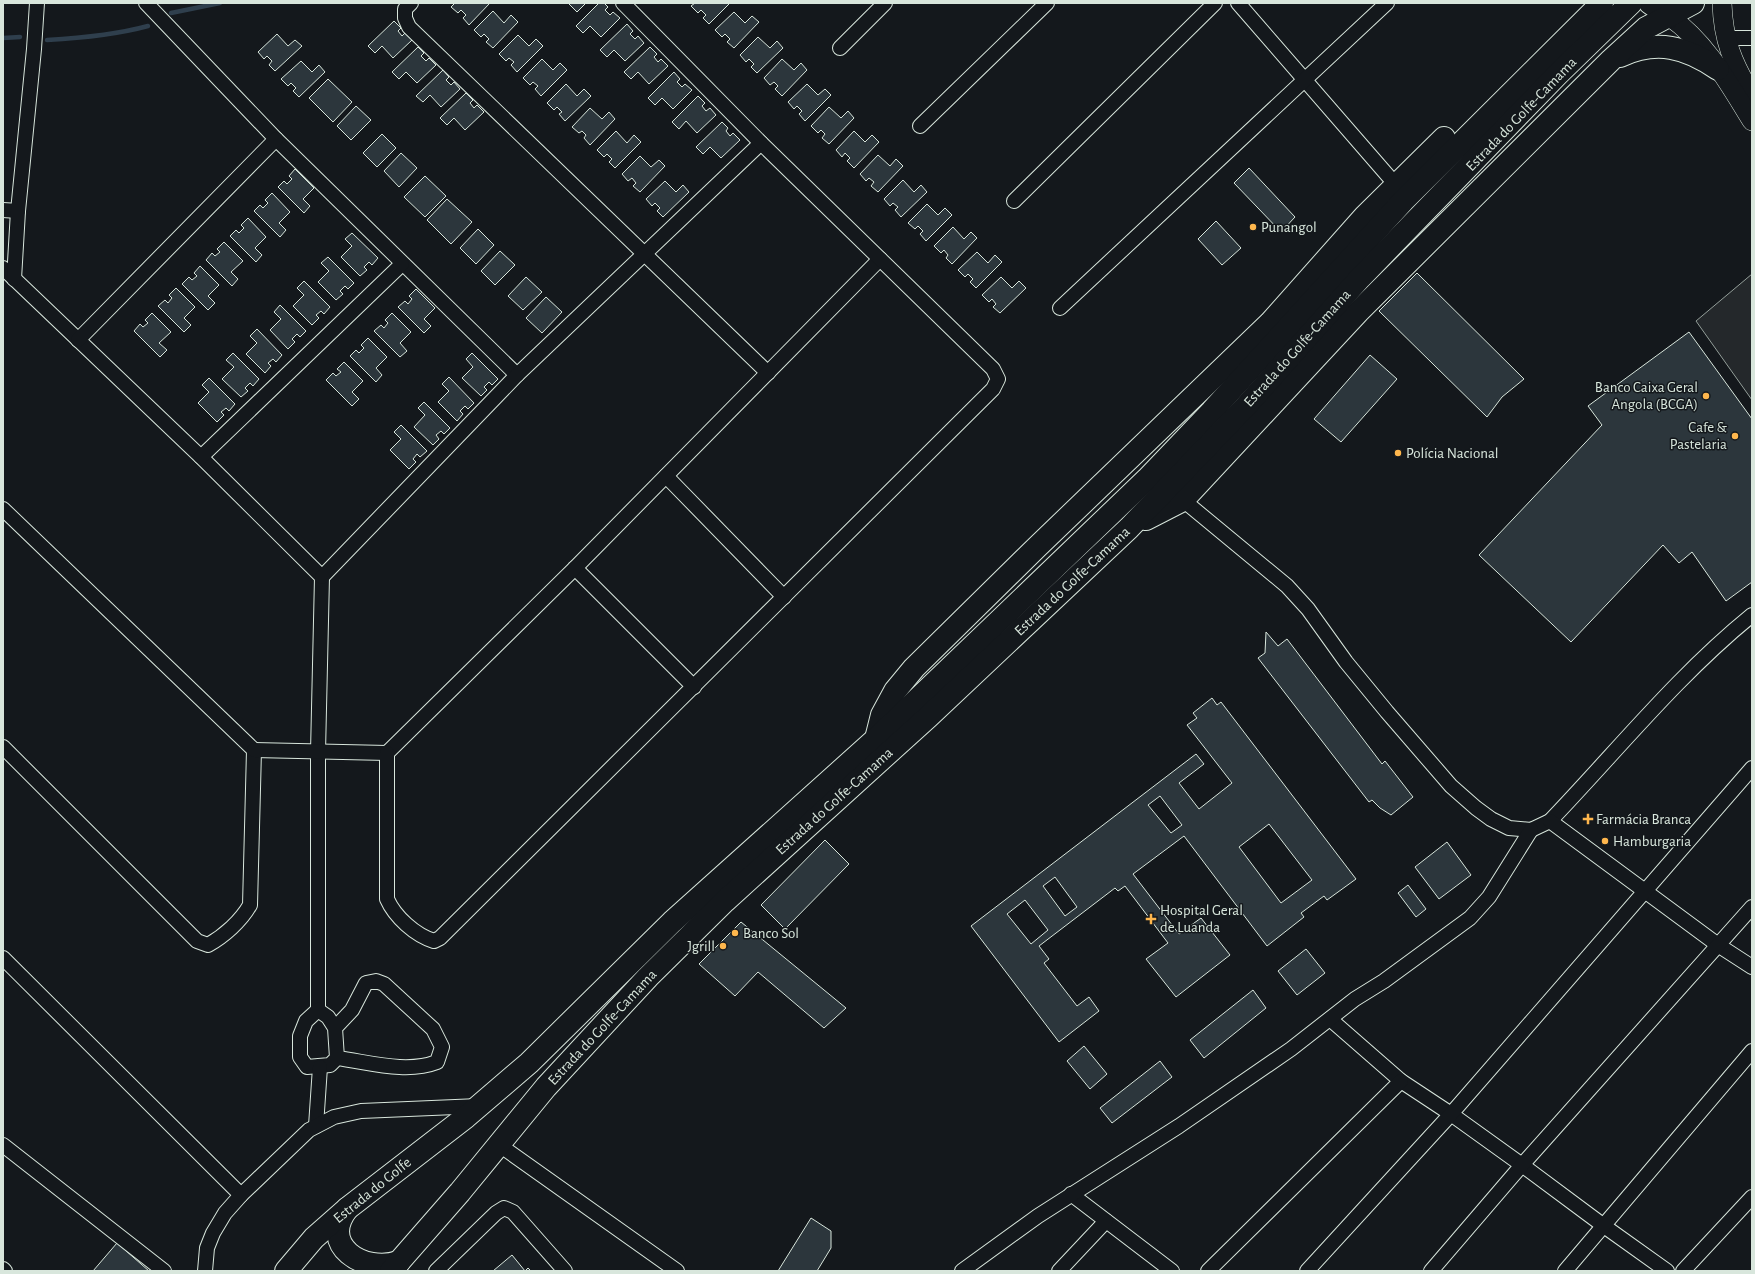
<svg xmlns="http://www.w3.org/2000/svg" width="1755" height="1274" viewBox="0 0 1755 1274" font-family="'Alegreya Sans',sans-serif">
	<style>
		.parking { fill: #24282b; stroke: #939e99 }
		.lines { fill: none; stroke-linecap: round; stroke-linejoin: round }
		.stream { stroke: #2f3f4d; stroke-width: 4.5 }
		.building { fill: #2c363c; stroke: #d8e6dc; fill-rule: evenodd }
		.minor-casing { stroke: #d8e6dc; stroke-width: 16 }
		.secondary-casing { stroke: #d8e6dc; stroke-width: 20 }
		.trunk-casing { stroke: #d8e6dc; stroke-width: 24 }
		.minor { stroke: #14181c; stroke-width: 14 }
		.secondary { stroke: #14181c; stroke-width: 19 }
		.trunk { stroke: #14181c; stroke-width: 22 }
		.poi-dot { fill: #ffb74d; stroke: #14181c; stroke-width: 1.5 }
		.labels { text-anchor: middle; stroke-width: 3; stroke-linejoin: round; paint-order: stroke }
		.street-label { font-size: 15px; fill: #d8e6dc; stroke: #14181c }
		.poi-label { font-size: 15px; fill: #d8e6dc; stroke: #14181c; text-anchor: start }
	</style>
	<rect width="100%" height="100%" fill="#14181c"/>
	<path class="parking" d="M1752,274V400L1696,321Z"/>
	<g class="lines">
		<g class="stream">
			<path d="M171,13L220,3"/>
			<path d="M3,38L20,37"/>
			<path d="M47,40C82,38 115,35 148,26"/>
		</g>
	</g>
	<g class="building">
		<path d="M455,3H490L469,25L463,18L466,15L461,10L458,13L451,7Z"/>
		<path d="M568,3H586L577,12Z"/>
		<path d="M599,3H604L608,7L605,10L610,15L613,12L620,18L601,37L590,26L583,33L576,26Z"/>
		<path d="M695,3H730L709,24L703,18L706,15L701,10L698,13L691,6Z"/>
		<path d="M493,11L504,23L511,15L518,22L493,48L486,42L489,39L484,34L481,37L474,30Z"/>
		<path d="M734,12L745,23L752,16L759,22L734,48L727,42L730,39L725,34L722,37L715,30Z"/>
		<path d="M394,21L401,28L398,31L402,36L405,33L412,40L393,58L382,46L375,53L368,46Z"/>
		<path d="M627,24L633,31L630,34L635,39L638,36L644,43L625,61L614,50L607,57L600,50Z"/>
		<path d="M277,34L288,46L295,40L302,46L275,71L269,65L272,61L267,56L264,59L258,52Z"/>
		<path d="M518,35L529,46L536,39L543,46L517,72L511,65L514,62L509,58L506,61L499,54Z"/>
		<path d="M758,37L770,48L777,41L783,48L757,73L751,67L754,64L749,59L746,62L740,55Z"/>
		<path d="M418,47L424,53L421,56L426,61L429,58L436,65L417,83L406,72L399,79L392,72Z"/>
		<path d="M650,47L657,54L654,57L658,62L661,59L668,66L649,84L638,72L631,79L624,72Z"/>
		<path d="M542,59L553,70L560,63L567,70L541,96L535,89L538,86L533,82L530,85L523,78Z"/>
		<path d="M782,59L794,70L801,63L807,70L782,96L775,89L778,86L774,82L770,85L764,78Z"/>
		<path d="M301,61L312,72L319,65L325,72L299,97L293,91L296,88L291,83L288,86L281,79Z"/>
		<path d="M443,70L449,77L446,80L451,85L454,82L460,89L441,107L430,95L423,102L416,96Z"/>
		<path d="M674,72L680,79L677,82L682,87L685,84L692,90L673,109L662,98L655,105L648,98Z"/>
		<path d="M328,79L352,102L333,122L309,98Z"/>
		<path d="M566,84L577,96L584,89L591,96L565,121L559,114L562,112L557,107L554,110L547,103Z"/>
		<path d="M807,84L818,95L825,89L831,95L805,121L799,114L802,111L797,106L794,109L788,102Z"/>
		<path d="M466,93L473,100L470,103L474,108L477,105L484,112L465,130L454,118L447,125L440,118Z"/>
		<path d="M698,96L705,103L702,106L706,111L710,108L716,115L697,133L686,121L679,129L672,122Z"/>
		<path d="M356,106L371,120L351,140L337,126Z"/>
		<path d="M829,107L841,118L848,111L854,118L829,144L822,138L825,134L821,130L818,133L811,126Z"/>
		<path d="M590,108L602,119L609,112L615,119L590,145L584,138L586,135L582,131L579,133L572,127Z"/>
		<path d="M722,122L728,128L726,131L730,136L733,133L740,140L721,158L710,147L703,154L696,147Z"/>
		<path d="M616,131L627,143L634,135L641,142L615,168L609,162L612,159L607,154L604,157L597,150Z"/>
		<path d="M854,131L865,142L872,135L879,142L854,168L847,161L850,158L845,153L842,157L836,150Z"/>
		<path d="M382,134L396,148L377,167L363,153Z"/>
		<path d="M401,153L417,168L399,187L384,171Z"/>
		<path d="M878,155L890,166L896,159L903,166L878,192L871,186L874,182L869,178L866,181L860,174Z"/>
		<path d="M640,156L651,167L659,160L665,166L640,192L633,186L636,183L632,178L628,181L622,174Z"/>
		<path d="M1249,168L1295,217L1281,232L1234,183Z"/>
		<path d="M295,169L314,188L303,199L310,206L304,213L278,187L284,181L287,184L292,179L289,176Z"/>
		<path d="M425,176L446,196L425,217L404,197Z"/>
		<path d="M903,180L914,192L921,185L927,192L901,217L895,210L898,207L893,203L890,206L884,199Z"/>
		<path d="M665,181L676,192L683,185L689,192L663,217L657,211L660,208L655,203L652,206L646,199Z"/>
		<path d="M272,193L290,212L279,223L286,230L280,237L254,211L260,205L263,208L268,203L265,200Z"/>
		<path d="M447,199L472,222L451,244L427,220Z"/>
		<path d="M927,204L938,215L945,208L952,215L926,241L920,234L923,231L918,226L915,229L908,223Z"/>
		<path d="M248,218L266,237L255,248L262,255L256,262L230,236L236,230L239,233L244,228L241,225Z"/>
		<path d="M1216,221L1241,248L1222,265L1198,239Z"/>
		<path d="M953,227L964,239L971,232L977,238L952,264L946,258L948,255L944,250L941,253L934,246Z"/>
		<path d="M478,229L494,245L476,264L460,248Z"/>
		<path d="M352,233L378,258L372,265L369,262L364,267L367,270L360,276L341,257L352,246L345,239Z"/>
		<path d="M224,242L243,261L231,272L238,279L232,286L206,260L212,253L215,256L220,252L217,249Z"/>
		<path d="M500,251L515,265L495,285L481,271Z"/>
		<path d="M977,252L988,263L995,255L1002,262L976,288L970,282L973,279L968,274L965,277L958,270Z"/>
		<path d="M328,257L354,283L348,289L345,286L340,291L343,294L336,300L318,282L329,271L321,263Z"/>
		<path d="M200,266L219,285L208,296L215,303L208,310L182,284L189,277L192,280L197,276L194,273Z"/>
		<path d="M1417,273L1524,379L1502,397L1487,417L1379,311Z"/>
		<path d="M526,277L542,292L523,310L508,296Z"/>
		<path d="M1001,277L1012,288L1019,281L1026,288L1000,313L993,307L996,304L992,299L989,302L982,295Z"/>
		<path d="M304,281L330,307L324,314L321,311L316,315L319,318L312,325L293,306L304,295L297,288Z"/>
		<path d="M176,288L195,307L184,318L191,325L184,332L158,306L165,300L168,303L172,298L169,295Z"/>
		<path d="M416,289L435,308L424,319L431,326L424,333L398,307L405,301L408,304L412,299L409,296Z"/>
		<path d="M546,297L562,312L542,333L526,318Z"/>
		<path d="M280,305L306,331L300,337L297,334L292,339L295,342L288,349L270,330L281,319L274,312Z"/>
		<path d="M152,313L171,332L159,343L167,350L160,357L134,331L140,324L143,327L148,323L145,320Z"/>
		<path d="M392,313L411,332L400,343L407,351L400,357L374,331L381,325L384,328L388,323L385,320Z"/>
		<path d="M257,329L282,355L276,362L273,359L268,363L271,366L265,373L246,354L257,343L250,336Z"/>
		<path d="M1689,332L1752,419V582L1726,601L1692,552L1679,563L1663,545L1571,642L1479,555L1602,425L1588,406Z"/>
		<path d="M368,338L387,357L376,368L382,375L376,382L350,356L356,350L359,353L364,348L361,345Z"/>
		<path d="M233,353L259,379L253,386L250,383L245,388L248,391L241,397L222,379L234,367L226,360Z"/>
		<path d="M472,353L498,379L492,385L489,382L484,387L487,390L481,396L462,378L473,367L466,359Z"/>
		<path d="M1370,355L1397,379L1341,442L1314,419Z"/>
		<path d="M344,362L363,381L352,392L359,399L352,406L326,380L333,373L336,376L341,372L337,369Z"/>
		<path d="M449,377L474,403L468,409L465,406L460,411L463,414L457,421L438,402L449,391L442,384Z"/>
		<path d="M209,378L235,404L229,411L226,408L221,412L224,415L217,422L198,403L209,392L202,385Z"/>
		<path d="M424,402L450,428L444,434L441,431L436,435L439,439L433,445L414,427L425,415L418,408Z"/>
		<path d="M401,425L427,451L420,457L417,454L413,459L416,462L409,469L390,450L401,439L394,432Z"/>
		<path d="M1266,632L1278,646L1287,639L1382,764L1385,761L1413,797L1391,815L1380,808L1372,800L1369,802L1258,658L1265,653Z"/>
		<path d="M1212,698L1217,705L1221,702L1356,879L1327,900L1324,896L1301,913L1304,917L1267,946L1184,836L1133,874L1179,934L1201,918L1230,955L1176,997L1146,959L1168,943L1125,886L1118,891L1115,888L1039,946L1049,959L1044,963L1077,1006L1089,997L1099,1011L1059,1042L971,926L1196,754L1204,764L1179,783L1199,809L1232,783L1187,725L1197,718L1193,713ZM1160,796L1182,825L1171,833L1148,805ZM1269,824L1312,880L1281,903L1239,847ZM1055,877L1077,907L1065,916L1043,886ZM1025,900L1048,930L1031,944L1007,914Z"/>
		<path d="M825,840L849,864L785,929L761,905Z"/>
		<path d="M1447,842L1471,875L1439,899L1415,867Z"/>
		<path d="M1408,885L1426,909L1416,917L1398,893Z"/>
		<path d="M741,922L846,1008L824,1028L758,972L735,996L699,964Z"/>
		<path d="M1306,949L1325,973L1297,995L1278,971Z"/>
		<path d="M1253,990L1266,1008L1204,1058L1190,1040Z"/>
		<path d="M1084,1046L1107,1074L1090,1089L1067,1061Z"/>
		<path d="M1160,1061L1172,1077L1112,1123L1100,1108Z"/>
		<path d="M811,1218L831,1231V1248L817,1271H778Z"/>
		<path d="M117,1243L149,1271H93Z"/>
		<path d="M512,1255L525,1271L528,1268L531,1271H493Z"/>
	</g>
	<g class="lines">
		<g class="minor-casing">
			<g id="minor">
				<path d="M146,3L276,139L517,375"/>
				<path d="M411,3L405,9V18L409,27L768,373"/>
				<path d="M1238,3L1396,185"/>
				<path d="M1726,38H1752"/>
				<path d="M840,48L885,3"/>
				<path d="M920,126L1047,3"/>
				<path d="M1014,201L1215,3"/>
				<path d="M3,210L18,211"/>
				<path d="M3,268L201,457L322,577L318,752V1010"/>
				<path d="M14,279L18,211L34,49L37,3"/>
				<path d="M1060,308L1387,3"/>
				<path d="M78,340L276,139"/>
				<path d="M201,457L402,264"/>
				<path d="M666,476L784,597"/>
				<path d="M1183,500L1287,586L1308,609L1346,662L1387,712L1451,786L1476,808L1491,819L1509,828L1531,830L1550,821C1617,751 1677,676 1752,615"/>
				<path d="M3,509L254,750L250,905C241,921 224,936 208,945L197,941L3,747"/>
				<path d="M575,568L694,687"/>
				<path d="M322,577L517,375L761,143"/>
				<path d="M254,750L387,753L575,568L880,259"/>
				<path d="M387,753V899C395,917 415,935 434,941L440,938L993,389L998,379L993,369L761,143L623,3"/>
				<path d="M1550,821L1718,945L1752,967"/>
				<path d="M3,958L241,1195"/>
				<path d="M1330,1019L1401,1081L1451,1114L1522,1165L1604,1226L1667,1271"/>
				<path d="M335,1028L328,1017L318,1010L306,1021L300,1036V1057L307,1067L330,1065L337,1058L335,1028L352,1010L366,983L376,981L384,984L433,1029L442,1047L437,1062C406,1074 369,1062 337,1058"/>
				<path d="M316,1126L320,1067"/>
				<path d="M498,1144L677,1271"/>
				<path d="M3,1145L164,1271"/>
				<path d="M1071,1194L1172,1271"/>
				<path d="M3,1269L5,1271"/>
				<path d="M205,1271L207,1248L213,1233L225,1213L241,1195L309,1130L334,1117L361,1111L479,1106"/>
				<path d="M436,1271L496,1213L504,1208L513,1212L565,1271"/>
				<path d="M962,1271L1038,1216L1179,1126L1291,1049L1355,999L1384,981L1470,918L1489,897L1531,830"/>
				<path d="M1059,1271L1106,1221"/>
				<path d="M1208,1271L1401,1081"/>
				<path d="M1307,1271L1451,1114L1752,768"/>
				<path d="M1431,1271L1522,1165L1752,907"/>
				<path d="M1565,1271L1752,1051"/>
				<path d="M1683,1271L1752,1197"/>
			</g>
		</g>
		<g class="secondary-casing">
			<g id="secondary">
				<path d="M1722,3C1723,40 1733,64 1752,95"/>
				<path d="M1670,17C1706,42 1729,84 1752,121"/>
			</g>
		</g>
		<g class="trunk-casing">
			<g id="trunk">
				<path d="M1650,3L1670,17"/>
				<path d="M1620,56C1657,39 1686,47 1718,69"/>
				<path d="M1146,519L1183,500L1358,312L1611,60L1646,28L1693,3"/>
				<path d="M877,735L882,715L895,691L914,668L1037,547L1270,323L1365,216L1444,138"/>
				<path d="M347,1209C319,1245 363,1274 399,1262"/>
				<path d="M286,1271L314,1238L348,1208L466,1117L529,1063L672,922L876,739L1147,479L1212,411L1403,201L1602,3"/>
				<path d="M391,1271L460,1192L546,1087L648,977L725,901L928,717L1129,528L1246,406L1360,278L1558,74L1631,3"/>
			</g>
		</g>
		<use href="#minor" class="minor"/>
		<use href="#secondary" class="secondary"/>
		<use href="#trunk" class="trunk"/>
	</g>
	<g class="poi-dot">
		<circle cx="1253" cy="227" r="4"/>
		<circle cx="1706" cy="396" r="4"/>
		<circle cx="1735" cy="436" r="4"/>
		<circle cx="1398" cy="453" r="4"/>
		<path d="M1586 813h4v4h4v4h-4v4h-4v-4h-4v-4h4z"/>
		<circle cx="1605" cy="841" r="4"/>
		<path d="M1149 913h4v4h4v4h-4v4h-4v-4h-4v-4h4z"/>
		<circle cx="735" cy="933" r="4"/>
		<circle cx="723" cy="946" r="4"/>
	</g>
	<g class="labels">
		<g class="street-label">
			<text transform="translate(1521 114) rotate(-46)" y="5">Estrada do Golfe-Camama</text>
			<text transform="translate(1297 348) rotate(-48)" y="5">Estrada do Golfe-Camama</text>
			<text transform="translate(1072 581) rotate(-43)" y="5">Estrada do Golfe-Camama</text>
			<text transform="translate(834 801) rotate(-42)" y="5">Estrada do Golfe-Camama</text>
			<text transform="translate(602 1027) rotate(-47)" y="5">Estrada do Golfe-Camama</text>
			<text transform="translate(372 1190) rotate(-39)" y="5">Estrada do Golfe</text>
		</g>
		<g class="poi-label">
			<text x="1261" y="232">Punangol</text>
			<text x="1698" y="392" text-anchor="end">Banco Caixa Geral<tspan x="1698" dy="17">Angola (BCGA)</tspan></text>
			<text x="1727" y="432" text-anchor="end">Cafe &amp;<tspan x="1727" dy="17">Pastelaria</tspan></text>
			<text x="1406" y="458">Polícia Nacional</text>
			<text x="1596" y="824">Farmácia Branca</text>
			<text x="1613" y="846">Hamburgaria</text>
			<text x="1160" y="915">Hospital Geral<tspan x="1160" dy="17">de Luanda</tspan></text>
			<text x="743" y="938">Banco Sol</text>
			<text x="715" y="951" text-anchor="end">Jgrill</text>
		</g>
	</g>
	<rect width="1755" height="1274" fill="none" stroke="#d8e6dc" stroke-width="8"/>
</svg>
